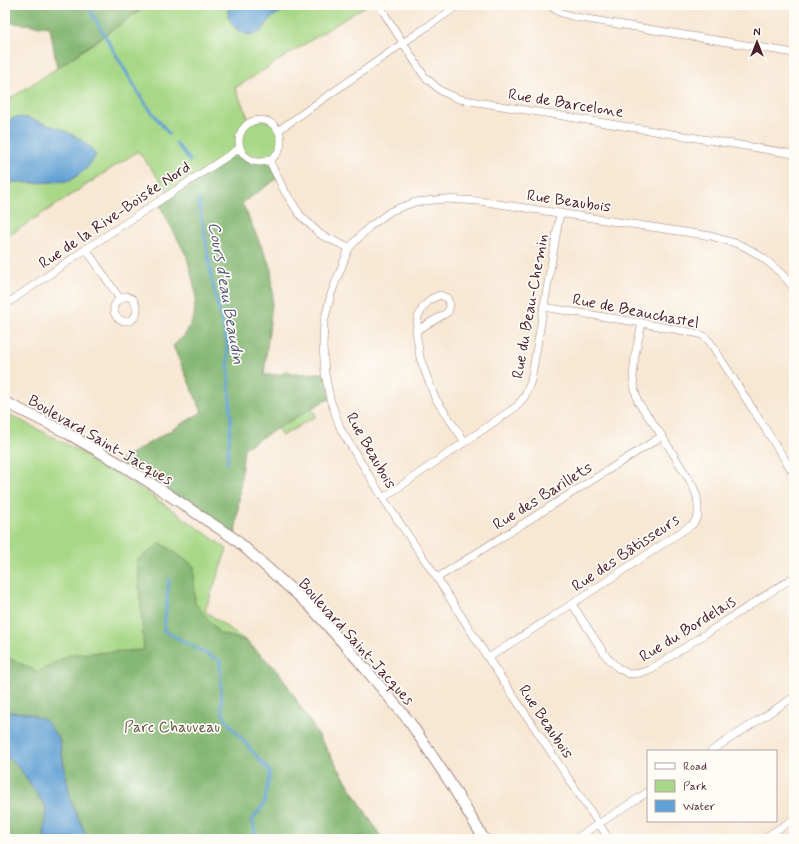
<svg xmlns="http://www.w3.org/2000/svg" width="799" height="844" viewBox="0 0 799 844" font-family="Mynerve,sans-serif">
	<style>
		.green { fill: #a8d887; stroke: #797c59 }
		.forest { fill: #86b874; stroke: #686c50 }
		.water { fill: #62a1d4; stroke: #566080 }
		.lines { fill: none; stroke-linecap: round; stroke-linejoin: round }
		.stream { stroke: #62a1d4; stroke-width: 3 }
		.street-casing { stroke: #a0837f; stroke-width: 8 }
		.secondary-casing { stroke: #a0837f; stroke-width: 12 }
		.street { stroke: #fff; stroke-width: 7 }
		.secondary { stroke: #fff; stroke-width: 10 }
		.labels { text-anchor: middle; stroke-width: 3.5; stroke-linejoin: round; paint-order: stroke }
		.street-label { font-size: 16px; fill: #4a1f2b; stroke: #fdfcf7 }
		.park-label { font-size: 16px; fill: #665647; stroke: #fdfcf7 }
		.water-label { font-size: 17px; font-style: italic; fill: #555a77; stroke: #fdfcf7 }
	</style>
	<rect width="100%" height="100%" fill="#fdfcf7"/>
	<filter id="ink" filterUnits="userSpaceOnUse"><feTurbulence type="fractalNoise" baseFrequency=".025" numOctaves="2"/><feDisplacementMap in="SourceGraphic" scale="8" xChannelSelector="R" yChannelSelector="G"/><feConvolveMatrix kernelMatrix="1 2 1 2 8 2 1 2 1" color-interpolation-filters="sRGB"/></filter>
	<filter id="wash" filterUnits="userSpaceOnUse"><feTurbulence type="fractalNoise" baseFrequency=".012" numOctaves="4" result="noise"/><feDisplacementMap in="SourceGraphic" scale="16" xChannelSelector="R" yChannelSelector="G"/><feGaussianBlur stdDeviation="0.9" result="paint"/><feColorMatrix in="noise" values="0 0 0 0 0 0 0 0 0 0 0 0 0 0 0 0 0 1.4 0 .05"/><feComposite in="paint" operator="in"/></filter>
	<g filter="url(#wash)">
		<rect width="100%" height="100%" fill="#f7e7d3"/>
		<g class="green">
			<path d="M148,5H367L235,88L250,122L263,119L273,123L279,130L282,140L278,152L269,160L254,161L245,156L240,148L170,194L138,151L5,238V102L57,68Z"/>
			<path d="M288,370L316,416L282,436L273,420L261,386Z"/>
			<path d="M5,412C43,432 81,451 117,473C155,497 191,523 227,549L205,611L246,641L279,672L382,839H88L71,802L27,713L5,712Z"/>
		</g>
		<g class="forest">
			<path d="M5,5H148L57,68L50,27L5,22Z"/>
			<path d="M240,148C249,162 253,161 269,160L278,178L242,203L271,268L273,295L264,375L325,373L330,399L322,402L244,448L235,539L117,462L202,412L173,346L185,335L194,317L196,293L187,257L158,202Z"/>
			<path d="M161,543L194,566L195,603L219,633L246,641L279,672L382,839H88L71,802L59,739L27,713L5,712V656L38,672L71,654L144,650L137,560Z"/>
			<path d="M5,755L21,770L46,807L44,837L43,839H5Z"/>
		</g>
		<g class="water">
			<path d="M228,5H292L271,18L261,32L250,35L240,32L232,25L228,16Z"/>
			<path d="M15,117L28,118L61,129L71,134L80,139L90,147L96,156L87,168L70,181L34,183L5,182V123Z"/>
			<path d="M5,712L27,713L45,720L59,739L71,802L88,839H43L44,837L46,807L21,770L5,755Z"/>
		</g>
		<g class="lines">
			<g class="stream">
				<path d="M87,5L142,99L169,134"/>
				<path d="M176,143L190,161"/>
				<path d="M198,199L204,229L212,281L227,344L231,420L227,463"/>
				<path d="M169,579L164,631L220,661L222,712L230,725L270,772L264,804L252,820L256,834L263,839"/>
			</g>
		</g>
	</g>
	<g filter="url(#ink)">
		<g class="lines">
			<g class="street-casing">
				<g id="street">
					<path d="M379,5L424,76L441,91L459,99L794,154"/>
					<path d="M549,5L559,12L575,17L794,53"/>
					<circle cx="260" cy="141" r="21"/>
					<path d="M279,130L403,43L459,5"/>
					<path d="M269,160L284,190L300,215L321,235L349,248"/>
					<path d="M86,249L120,299"/>
					<path d="M126,296L133,299C138,309 139,312 132,320C130,321 127,321 125,321C117,321 111,311 115,304C117,300 122,298 126,296Z"/>
					<path d="M5,305L86,249L240,148"/>
					<path d="M543,307L642,323L695,333L704,336L710,342L794,474"/>
					<path d="M416,331L448,312L450,305L447,298L440,295L431,299L423,307L418,317L416,331L420,358L435,398L465,442"/>
					<path d="M383,498L516,407L525,396L531,381L560,213"/>
					<path d="M437,578L662,436"/>
					<path d="M572,604L606,656L618,668L629,674L640,673L651,669L794,577"/>
					<path d="M488,658L572,604L693,524L698,516V506L697,497L693,486L662,436L638,402L635,390L633,377L635,355L642,323"/>
					<path d="M711,751L794,697"/>
					<path d="M575,839L648,792"/>
					<path d="M609,839L488,658L437,578L383,498L341,430L330,399L325,373L323,347L324,322L331,294L349,248L369,227L391,211L415,202L445,199L479,201L711,236C720,239 729,241 738,244C757,251 783,272 794,289"/>
					<path d="M763,839L794,819"/>
				</g>
			</g>
			<g class="secondary-casing">
				<path id="secondary" d="M5,402L65,432L117,462L160,489L235,539L309,605L358,660L409,721L451,784L484,839"/>
			</g>
			<use href="#street" class="street"/>
			<use href="#secondary" class="secondary"/>
		</g>
	</g>
	<g class="labels">
		<g class="street-label">
			<text transform="translate(566 102) rotate(9)" y="6">Rue de Barcelone</text>
			<text transform="translate(569 200) rotate(8)" y="6">Rue Beaubois</text>
			<text transform="translate(114 214) rotate(-34)" y="6">Rue de la Rive-Boisée Nord</text>
			<text transform="translate(529 306) rotate(-80)" y="6">Rue du Beau-Chemin</text>
			<text transform="translate(636 310) rotate(11)" y="6">Rue de Beauchastel</text>
			<text transform="translate(101 439) rotate(30)" y="6">Boulevard Saint-Jacques</text>
			<text transform="translate(372 450) rotate(60)" y="6">Rue Beaubois</text>
			<text transform="translate(542 495) rotate(-32)" y="6">Rue des Barillets</text>
			<text transform="translate(625 552) rotate(-34)" y="6">Rue des Bâtisseurs</text>
			<text transform="translate(687 628) rotate(-32)" y="6">Rue du Bordelais</text>
			<text transform="translate(357 641) rotate(48)" y="6">Boulevard Saint-Jacques</text>
			<text transform="translate(547 721) rotate(56)" y="6">Rue Beaubois</text>
		</g>
		<g class="park-label">
			<text x="172" y="732">Parc Chauveau</text>
		</g>
		<g class="water-label">
			<text transform="translate(227 293) rotate(80)" y="6">Cours d'eau Beaudin</text>
		</g>
	</g>
	<rect width="799" height="844" fill="none" stroke="#fdfcf7" stroke-width="20"/>
	<rect x="647" y="750" width="130" height="72" fill="#fdfcf7" stroke="#b5a4a5"/>
	<rect x="655" y="763" width="20" height="6" fill="#ffffff" stroke="#b5a4a5"/>
	<text x="683" y="770" font-size="12" fill="#4a1f2b">Road</text>
	<rect x="655" y="780" width="20" height="12" fill="#a8d887" stroke="#b5a4a5"/>
	<text x="683" y="790" font-size="12" fill="#4a1f2b">Park</text>
	<rect x="655" y="800" width="20" height="12" fill="#62a1d4" stroke="#b5a4a5"/>
	<text x="683" y="810" font-size="12" fill="#4a1f2b">Water</text>
	<g transform="translate(757 42)" stroke="#fdfcf7" stroke-width="3" paint-order="stroke">
	<path d="M0-3L7 15L0 10L-7 15Z" fill="#4a1f2b"/>
	<text y="-6" font-size="11" font-weight="bold" text-anchor="middle" fill="#4a1f2b">N</text>
	</g>
</svg>
